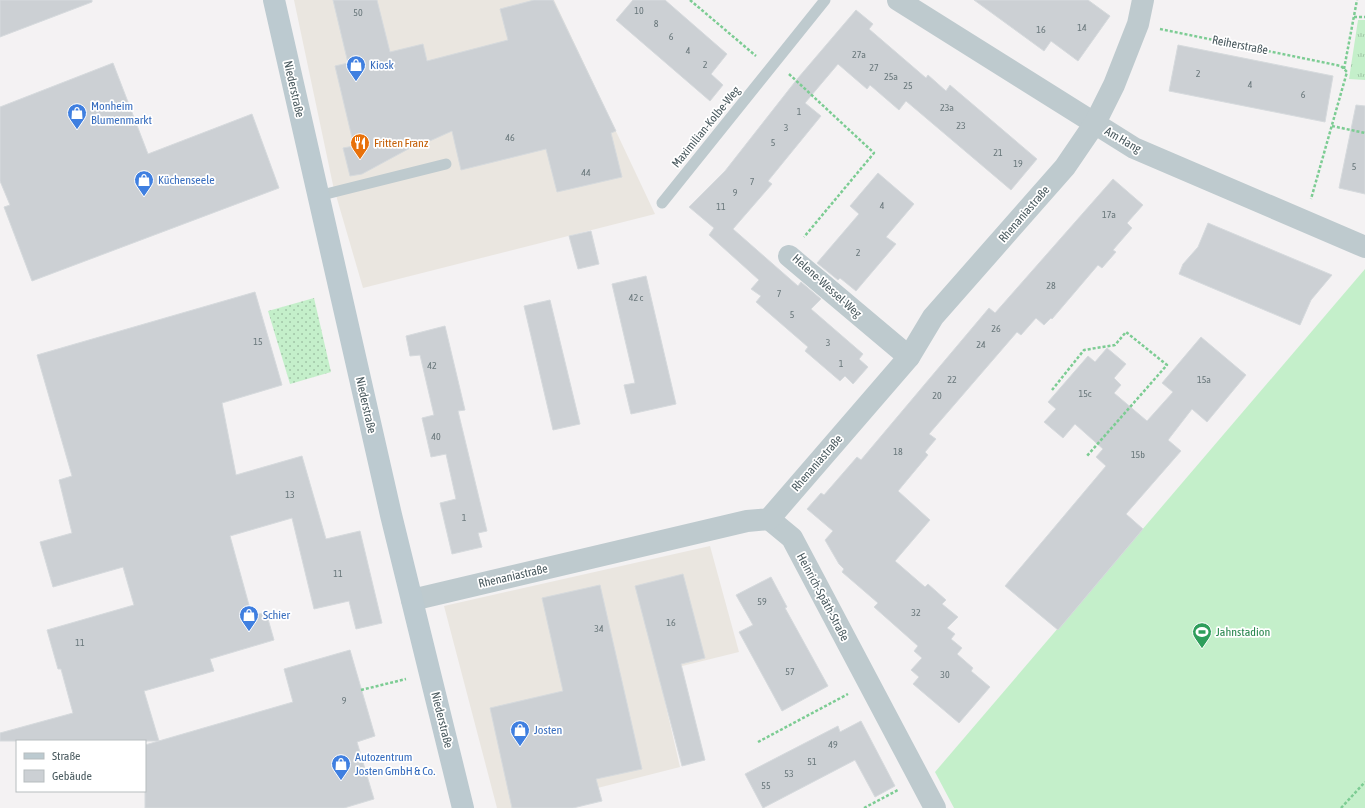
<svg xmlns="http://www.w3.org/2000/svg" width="1365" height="808" viewBox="0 0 1365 808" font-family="'Asap Condensed',sans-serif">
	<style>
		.commercial { fill: #eae6e0 }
		.grass { fill: url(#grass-dots) }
		.park { fill: url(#park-tufts) }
		.pitch { fill: #c4efca }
		.building { fill: #ccd0d4; stroke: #d6dadd }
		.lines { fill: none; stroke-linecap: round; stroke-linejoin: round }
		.path { stroke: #7ccc93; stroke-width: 2.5; stroke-dasharray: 3 2; stroke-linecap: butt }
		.lane { stroke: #becace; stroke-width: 11 }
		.street { stroke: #becace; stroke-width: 22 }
		.secondary { stroke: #bccad0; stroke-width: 22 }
		.labels { text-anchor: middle; stroke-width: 3.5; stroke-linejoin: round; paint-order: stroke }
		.number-label { font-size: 10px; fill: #6a787c }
		.street-label { font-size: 12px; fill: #4a5a5f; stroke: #fff }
		.shop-label { font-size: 12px; fill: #366cbe; stroke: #fff; text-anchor: start }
		.food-label { font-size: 12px; fill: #c56008; stroke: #fff; text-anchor: start }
		.leisure-label { font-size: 12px; fill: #27864d; stroke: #fff; text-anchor: start }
	</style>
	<defs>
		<pattern id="grass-dots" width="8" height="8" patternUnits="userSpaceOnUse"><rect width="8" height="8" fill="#c4efca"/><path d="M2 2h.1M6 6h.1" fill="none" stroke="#a1c5a7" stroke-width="1.8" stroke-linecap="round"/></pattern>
		<pattern id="park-tufts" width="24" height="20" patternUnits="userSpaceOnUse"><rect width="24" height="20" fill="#c4efca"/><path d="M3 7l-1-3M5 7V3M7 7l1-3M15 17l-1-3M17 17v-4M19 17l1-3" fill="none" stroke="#a1c5a7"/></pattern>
	</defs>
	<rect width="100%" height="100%" fill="#f4f2f3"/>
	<g class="commercial">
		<path d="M294,0H554L655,214L363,288L333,185Z"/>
		<path d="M710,546L739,652L658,672L680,767L519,808H497L444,606Z"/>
	</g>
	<path class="grass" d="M314,298L331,372L290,384L268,311Z"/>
	<path class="park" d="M1358,20H1365V80L1349,79Z"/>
	<path class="pitch" d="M1365,269V808H954L935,772Z"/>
	<g class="building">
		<path d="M0,0H92V2L0,37Z"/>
		<path d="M333,0H377L390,52L423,44L427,61L508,40L500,9L534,0H553L616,131L611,133L622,177L557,192L546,149L461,170L452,131L423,144V141L362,174L350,176L343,148L354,146L335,66L348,63Z"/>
		<path d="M633,0H665L727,54L711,74L723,85L710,101L616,20Z"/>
		<path d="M974,0H1088L1110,16L1078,61L1051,41L1044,51Z"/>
		<path d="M856,10L873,24L869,29L926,78L928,75L946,91L950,85L1037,159L1011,190L906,101L899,110L870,85L867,89L838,64L805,103L821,116L768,181L772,184L733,229L798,286L801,282L821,299L811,309L863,354L859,359L868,367L853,384L845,376L840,381L805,351L808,347L756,302L761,296L751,289L759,280L709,235L714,228L689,207L725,171L798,78Z"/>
		<path d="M1178,45L1333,76L1325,122L1169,91Z"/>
		<path d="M113,63L148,154L252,114L279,188L32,281L4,207L10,205L0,181V107Z"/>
		<path d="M1356,105L1365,106V194L1339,188Z"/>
		<path d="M878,173L914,204L886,237L896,244L856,291L840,278L838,280L817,263L859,214L850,206Z"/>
		<path d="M1113,179L1143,205L1127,223L1132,228L1113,250L1116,252L1102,268L1098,265L1052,319L1051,318L1044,325L1036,318L1021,335L1017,332L929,434L936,439L925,452L928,455L898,491L930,520L895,561L925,587L928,584L946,600L942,604L958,617L947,628L955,634L951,639L962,648L957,654L973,668L971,671L990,687L959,723L913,684L919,677L911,670L922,658L914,651L918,646L874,607L878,603L842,572L844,569L839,564L825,540L833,531L807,509L821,493L824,495L857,457L861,460L989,308L995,313Z"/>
		<path d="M1208,223L1332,275L1311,300L1300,325L1179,274L1183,264L1198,247Z"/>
		<path d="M591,231L599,264L578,269L569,236Z"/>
		<path d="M646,276L676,404L631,414L624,385L635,383L612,284Z"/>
		<path d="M255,292L282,385L222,403L236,475L302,456L326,539L360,531L382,623L356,629L349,601L314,609L292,518L230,536L252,616L266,612L274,640L210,659L214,671L144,691L159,741H0V733L73,713L61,669H58L47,630L134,605L123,567L53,587L40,542L72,533L59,480L72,476L37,355Z"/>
		<path d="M550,300L580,424L553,430L524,306Z"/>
		<path d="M445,326L465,410L458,411L487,531L478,533L482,547L452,554L440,503L456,499L446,454L431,457L422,418L434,415L420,355L410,356L406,336Z"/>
		<path d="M1201,337L1246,375L1207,422L1192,409L1168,440L1181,451L1126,514L1143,529L1058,630L1005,586L1106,466L1096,457L1103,449L1075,424L1063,438L1044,422L1056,409L1048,402L1088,356L1095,362L1107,348L1126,364L1114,378L1121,385L1114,393L1147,421L1173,392L1162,383Z"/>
		<path d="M683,574L705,658L681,664L705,760L682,766L635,586Z"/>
		<path d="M771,577L787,607L785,608L828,686L782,711L739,632L753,625L736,595Z"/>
		<path d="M600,585L642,769L596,779L602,801L573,808H512L490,708L563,691L542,598Z"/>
		<path d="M350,650L375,736L357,742L374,799L344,808H145V745L293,702L284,669Z"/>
		<path d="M861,721L895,786L875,797L855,760L763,808L745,774L838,726L840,732Z"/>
	</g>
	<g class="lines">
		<g class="path">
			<path d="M690,0L756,56"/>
			<path d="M1354,17H1365"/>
			<path d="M1160,29L1341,66L1347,72L1311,199"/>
			<path d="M1344,69L1357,0"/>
			<path d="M789,74L874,153L804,237"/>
			<path d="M1332,126L1365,133"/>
			<path d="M1052,390L1084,350L1115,345L1126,332L1167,365L1086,457"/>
			<path d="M361,690L406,679"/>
			<path d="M758,742L848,694"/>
			<path d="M864,808L898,790"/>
			<path d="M1341,808L1365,782"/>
		</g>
		<g class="lane">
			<path d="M318,196L446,164"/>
			<path d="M662,203L825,0"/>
		</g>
		<g class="street">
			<path d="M898,0L1134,148L1365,247"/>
			<path d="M789,256L909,357"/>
			<path d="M769,519L792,538L935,808"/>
			<path d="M412,600L747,521L769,519L909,357L933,317L1065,167L1095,123L1114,85L1138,24L1143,0"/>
		</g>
		<path class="secondary" d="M274,0L391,515L463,808"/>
	</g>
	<defs>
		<g id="shop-pin" transform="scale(1)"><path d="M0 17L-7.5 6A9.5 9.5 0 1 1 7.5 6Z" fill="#3f7fe0" stroke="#fff"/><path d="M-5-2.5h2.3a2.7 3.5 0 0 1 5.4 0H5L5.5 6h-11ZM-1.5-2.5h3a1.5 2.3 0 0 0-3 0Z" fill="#fff"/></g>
		<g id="restaurant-pin" transform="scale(1)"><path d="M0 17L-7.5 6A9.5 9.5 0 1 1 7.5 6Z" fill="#e8710a" stroke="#fff"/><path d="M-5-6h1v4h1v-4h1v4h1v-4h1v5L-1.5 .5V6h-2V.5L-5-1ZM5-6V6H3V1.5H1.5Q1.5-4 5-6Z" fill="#fff"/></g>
		<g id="stadium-pin" transform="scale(1)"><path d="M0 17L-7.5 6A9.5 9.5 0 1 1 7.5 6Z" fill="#2e9e5b" stroke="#fff"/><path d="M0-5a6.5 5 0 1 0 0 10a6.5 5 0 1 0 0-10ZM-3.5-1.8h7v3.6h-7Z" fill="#fff"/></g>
	</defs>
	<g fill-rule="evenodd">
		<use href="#shop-pin" x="356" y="65"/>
		<use href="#shop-pin" x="77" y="113"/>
		<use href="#restaurant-pin" x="360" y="143"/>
		<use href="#shop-pin" x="144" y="180"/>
		<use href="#shop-pin" x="249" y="615"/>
		<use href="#stadium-pin" x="1202" y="632"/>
		<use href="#shop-pin" x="520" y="730"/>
		<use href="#shop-pin" x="341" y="764"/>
	</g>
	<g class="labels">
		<g class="number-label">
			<text x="639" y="14">10</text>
			<text x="358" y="16">50</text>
			<text x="656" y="27">8</text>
			<text x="1082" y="31">14</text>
			<text x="1041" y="33">16</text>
			<text x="671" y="40">6</text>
			<text x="688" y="54">4</text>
			<text x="859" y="58">27a</text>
			<text x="705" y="68">2</text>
			<text x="874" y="71">27</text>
			<text x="1198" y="77">2</text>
			<text x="891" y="80">25a</text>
			<text x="1250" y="88">4</text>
			<text x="908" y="89">25</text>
			<text x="1303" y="98">6</text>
			<text x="947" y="111">23a</text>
			<text x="799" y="115">1</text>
			<text x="961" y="129">23</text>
			<text x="786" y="131">3</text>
			<text x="510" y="141">46</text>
			<text x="773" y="146">5</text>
			<text x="998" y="156">21</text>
			<text x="1018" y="167">19</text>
			<text x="1354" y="170">5</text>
			<text x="586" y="176">44</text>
			<text x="752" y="185">7</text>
			<text x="735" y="196">9</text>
			<text x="882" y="209">4</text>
			<text x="721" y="210">11</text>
			<text x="1109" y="218">17a</text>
			<text x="858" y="256">2</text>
			<text x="1051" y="289">28</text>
			<text x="779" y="297">7</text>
			<text x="636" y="301">42 c</text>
			<text x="792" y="318">5</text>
			<text x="996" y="332">26</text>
			<text x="258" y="345">15</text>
			<text x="828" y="346">3</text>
			<text x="981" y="348">24</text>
			<text x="841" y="367">1</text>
			<text x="432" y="369">42</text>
			<text x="952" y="383">22</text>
			<text x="1204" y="383">15a</text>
			<text x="1085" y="397">15c</text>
			<text x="937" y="399">20</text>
			<text x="436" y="440">40</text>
			<text x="898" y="455">18</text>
			<text x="1138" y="458">15b</text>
			<text x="290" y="498">13</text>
			<text x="464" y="521">1</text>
			<text x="338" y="577">11</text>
			<text x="762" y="605">59</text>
			<text x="916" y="616">32</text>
			<text x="671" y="626">16</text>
			<text x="599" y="632">34</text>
			<text x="80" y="646">11</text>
			<text x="790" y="675">57</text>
			<text x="945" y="678">30</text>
			<text x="344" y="704">9</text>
			<text x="833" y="748">49</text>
			<text x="812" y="765">51</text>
			<text x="789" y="777">53</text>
			<text x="766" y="789">55</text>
		</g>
		<g class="street-label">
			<text transform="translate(1240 45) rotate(11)" y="4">Reiherstraße</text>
			<text transform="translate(294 89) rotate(77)" y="4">Niederstraße</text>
			<text transform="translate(706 127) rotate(-51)" y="4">Maximilian-Kolbe-Weg</text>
			<text transform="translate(1123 140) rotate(30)" y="4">Am Hang</text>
			<text transform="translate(1024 214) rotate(-49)" y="4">Rhenaniastraße</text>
			<text transform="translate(827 286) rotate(42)" y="4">Helene-Wessel-Weg</text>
			<text transform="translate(366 405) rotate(77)" y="4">Niederstraße</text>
			<text transform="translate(817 463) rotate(-49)" y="4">Rhenaniastraße</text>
			<text transform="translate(513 576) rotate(-13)" y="4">Rhenaniastraße</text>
			<text transform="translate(823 597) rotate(62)" y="4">Heinrich-Späth-Straße</text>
			<text transform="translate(442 720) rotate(76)" y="4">Niederstraße</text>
		</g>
		<g class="shop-label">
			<text x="370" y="69">Kiosk</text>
			<text x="91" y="110">Monheim<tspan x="91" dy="14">Blumenmarkt</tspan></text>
			<text x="158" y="184">Küchenseele</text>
			<text x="263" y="619">Schier</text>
			<text x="534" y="734">Josten</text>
			<text x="355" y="761">Autozentrum<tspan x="355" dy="14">Josten GmbH &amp; Co.</tspan></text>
		</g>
		<g class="food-label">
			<text x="374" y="147">Fritten Franz</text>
		</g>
		<g class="leisure-label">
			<text x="1216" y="636">Jahnstadion</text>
		</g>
	</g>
	<rect x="16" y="740" width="130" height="52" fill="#ffffff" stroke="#b7bdbf"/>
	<rect x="24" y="753" width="20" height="6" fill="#bccad0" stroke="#b7bdbf"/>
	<text x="52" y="760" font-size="12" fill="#4a5a5f">Straße</text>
	<rect x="24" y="770" width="20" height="12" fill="#ccd0d4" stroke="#b7bdbf"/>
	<text x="52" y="780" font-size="12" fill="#4a5a5f">Gebäude</text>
</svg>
